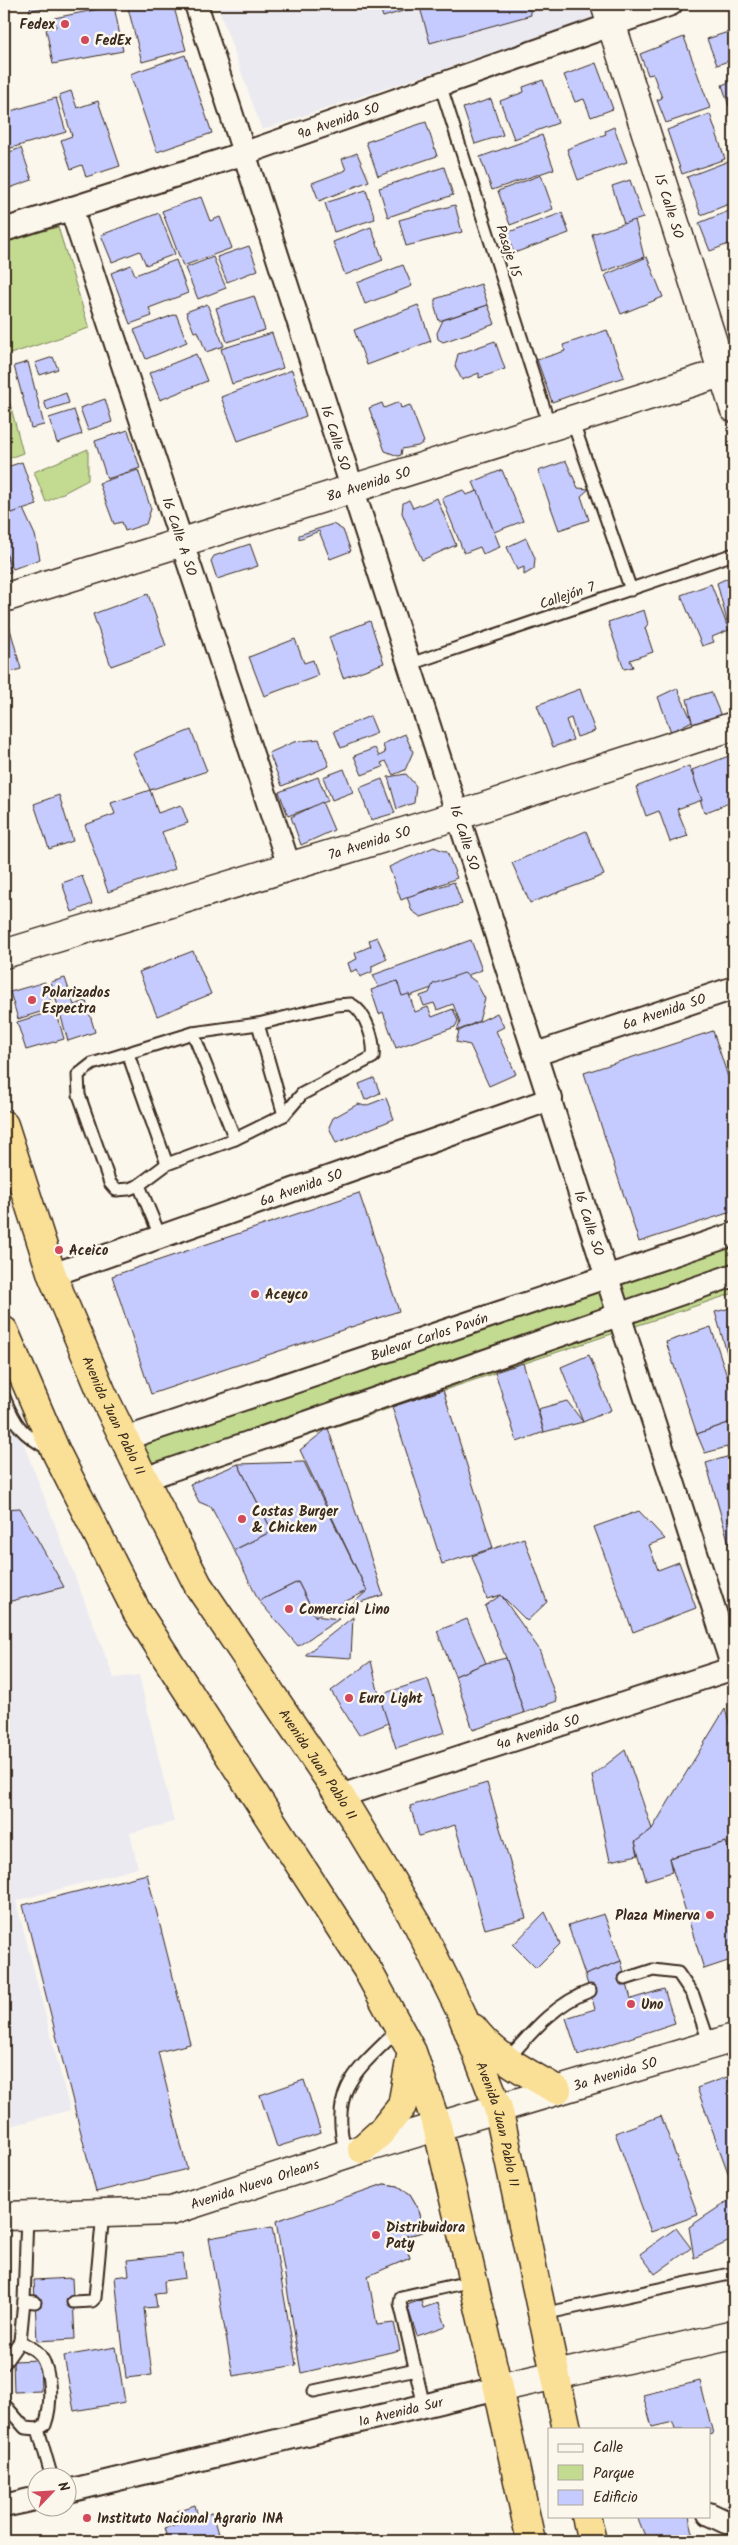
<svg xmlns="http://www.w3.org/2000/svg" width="738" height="2545" viewBox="0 0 738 2545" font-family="Kalam,sans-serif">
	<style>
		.built { fill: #ebeaf1 }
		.green { fill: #c2db91; stroke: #7e8258 }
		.building { fill: #c5cbfe; stroke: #3b2a1e }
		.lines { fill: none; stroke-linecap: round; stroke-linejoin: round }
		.service-casing { stroke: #3b2a1e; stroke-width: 15 }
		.minor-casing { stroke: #3b2a1e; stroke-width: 26 }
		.tertiary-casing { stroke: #3b2a1e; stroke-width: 31 }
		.trunk-casing { stroke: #3b2a1e; stroke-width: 31 }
		.service { stroke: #fbf7ec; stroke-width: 11 }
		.minor { stroke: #fbf7ec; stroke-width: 22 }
		.tertiary { stroke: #fbf7ec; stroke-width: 28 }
		.trunk { stroke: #fadf96; stroke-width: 28 }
		.poi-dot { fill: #d1495b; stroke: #fbf7ec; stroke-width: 2 }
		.labels { text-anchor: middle; stroke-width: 5; stroke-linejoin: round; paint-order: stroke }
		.poi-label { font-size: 14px; font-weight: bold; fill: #3b2a1e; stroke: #fbf7ec; text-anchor: start }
		.street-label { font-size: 14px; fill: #3b2a1e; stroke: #fbf7ec }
	</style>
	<rect width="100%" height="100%" fill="#fbf7ec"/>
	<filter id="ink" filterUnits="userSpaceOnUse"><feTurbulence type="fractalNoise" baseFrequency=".02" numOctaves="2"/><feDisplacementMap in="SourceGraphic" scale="10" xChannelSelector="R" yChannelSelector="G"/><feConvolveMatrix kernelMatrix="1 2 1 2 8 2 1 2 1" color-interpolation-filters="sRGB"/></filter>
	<g filter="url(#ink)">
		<g class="built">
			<path d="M217,4H593L598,17L262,130Z"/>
			<path d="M4,1393L114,1678L139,1675L174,1822L130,1833L138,1868L16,1901L70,2110L4,2128Z"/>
		</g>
		<g class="green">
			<path d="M58,227L89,328L4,356V242Z"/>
			<path d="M4,381L23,453L4,460Z"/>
			<path d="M88,449V480L46,502L34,472Z"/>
			<path d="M734,1221V1293L152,1488L116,1430Z"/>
		</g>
		<g class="building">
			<path d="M32,4H57L29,11Z"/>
			<path d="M127,4H173L186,50L142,62Z"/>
			<path d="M379,4H412L413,8L383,17Z"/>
			<path d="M419,4H528L531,15L430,43Z"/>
			<path d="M114,6L123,51L53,64L46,29L56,27L54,18Z"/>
			<path d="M734,30V59L717,65L707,39Z"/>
			<path d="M684,37L710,108L666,123L657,100L662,98L653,74L648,75L640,54Z"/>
			<path d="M185,55L212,133L157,152L130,74Z"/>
			<path d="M596,63L613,109L591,117L584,99L575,102L564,75Z"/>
			<path d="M543,80L558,123L514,139L500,101L524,92L523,87Z"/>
			<path d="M734,80V104L729,106L722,85Z"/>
			<path d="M71,91L77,108L98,101L120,166L86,177L82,165L71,169L61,140L72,136L59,95Z"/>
			<path d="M56,98L66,132L4,150V113Z"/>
			<path d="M491,99L503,135L475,144L463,108Z"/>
			<path d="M710,114L725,159L682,174L667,130Z"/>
			<path d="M426,122L437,156L378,176L366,142Z"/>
			<path d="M614,127L627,162L578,180L567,149L606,134L605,131Z"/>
			<path d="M542,135L554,169L492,190L480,157Z"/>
			<path d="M21,148L32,180L4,190V154Z"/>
			<path d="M357,153L369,181L319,201L312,183L346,170L342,159Z"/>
			<path d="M734,159V202L701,215L687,177Z"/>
			<path d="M444,167L453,195L388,217L379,188Z"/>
			<path d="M541,175L553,209L510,225L498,191Z"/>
			<path d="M630,180L643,218L624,224L612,186Z"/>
			<path d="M366,190L375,219L334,232L325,203Z"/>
			<path d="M201,197L210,221L220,217L232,248L183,266L162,211Z"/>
			<path d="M455,205L462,232L406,246L399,220Z"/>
			<path d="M734,209V242L710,251L699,223Z"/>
			<path d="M159,213L175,254L146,265L140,251L112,262L101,235Z"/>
			<path d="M562,213L569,233L514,253L506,233Z"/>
			<path d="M635,220L644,257L603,272L592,234Z"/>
			<path d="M371,227L383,260L345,275L333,242Z"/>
			<path d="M249,246L258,270L227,282L217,257Z"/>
			<path d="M213,257L226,288L198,299L185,268Z"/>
			<path d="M647,257L663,297L621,314L605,275Z"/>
			<path d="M176,260L188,293L149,308L152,316L130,324L111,273L131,265L135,275Z"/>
			<path d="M403,265L412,286L365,304L357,283Z"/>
			<path d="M481,284L488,305L439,321L435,308V299Z"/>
			<path d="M254,296L265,330L227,342L216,308Z"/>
			<path d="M207,304L224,346L206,352L198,331L194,332L186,312Z"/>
			<path d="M418,305L431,341L367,365L354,330Z"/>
			<path d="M488,305L495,324L443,342L438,339L437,333L443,320Z"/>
			<path d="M176,314L187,342L146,359L134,330Z"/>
			<path d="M607,330L624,377L552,402L537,360L565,351L563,345Z"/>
			<path d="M272,333L283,368L232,384L221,349Z"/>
			<path d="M495,341L505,369L479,378V373L462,380L455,366L458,354Z"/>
			<path d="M196,354L207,381L160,400L149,373Z"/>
			<path d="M53,357L58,369L40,375L35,363Z"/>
			<path d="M28,362L44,425L31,428L14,366Z"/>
			<path d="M292,370L306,416L238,441L221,397Z"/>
			<path d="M66,393L69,403L47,410L44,401Z"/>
			<path d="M105,399L112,422L88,430L80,408Z"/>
			<path d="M399,402L401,408L410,405L424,442L418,446L402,449L401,455L398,456L385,451L369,408L382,403L384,408Z"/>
			<path d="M74,410L82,434L57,443L49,418Z"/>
			<path d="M128,430L140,468L107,479L95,441Z"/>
			<path d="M566,461L578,488L589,489L581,496L589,520L559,530L538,471Z"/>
			<path d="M22,462L37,505L4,516V468Z"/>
			<path d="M138,470L151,509L146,524L125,531L122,522L114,524L99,483Z"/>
			<path d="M502,470L523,521L494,532L473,482Z"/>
			<path d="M463,490L466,495L478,491L500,547L483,554L480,547L464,553L442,498Z"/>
			<path d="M437,498L456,545L422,560L402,513L403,503L409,500L413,508Z"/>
			<path d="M23,509L35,535L40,559L13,569L4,549V516Z"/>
			<path d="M333,524L343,530L351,551L330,559L319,531L299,539V535Z"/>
			<path d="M526,538L535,558L534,569L524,575V567L517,570L507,547Z"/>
			<path d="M250,544L258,566L217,579L211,561L214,556Z"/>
			<path d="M4,548L11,572L4,573Z"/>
			<path d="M734,575V617L727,621L717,583Z"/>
			<path d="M711,584L729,630L712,637L714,642L702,646L681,595Z"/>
			<path d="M148,594L166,646L111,666L93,614Z"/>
			<path d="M644,610L648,624L645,628L653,652L630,660L633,667L624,669L608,622Z"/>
			<path d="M734,619V642L726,623Z"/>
			<path d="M370,621L384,663L343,678L329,637Z"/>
			<path d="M9,625L21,669L4,674V626Z"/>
			<path d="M295,639L304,663L313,660L318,676L264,696L249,657Z"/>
			<path d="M677,688L692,721L671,732L658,697Z"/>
			<path d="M580,689L595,731L577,737L571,718L566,720L573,740L553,747L537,705Z"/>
			<path d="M711,692L721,716L693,726L687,699Z"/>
			<path d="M370,716L377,733L341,748L334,731Z"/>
			<path d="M191,730L207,771L150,790L133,753Z"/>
			<path d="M405,734L413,752L405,770L393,775L386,761L381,763L383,767L362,775L354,756L375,748L379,756L385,753L383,744Z"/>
			<path d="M319,739L329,766L282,786L269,753L294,742Z"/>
			<path d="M734,754V801L704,813L692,770Z"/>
			<path d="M689,766L702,800L677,809L688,836L670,842L659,811L646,816L636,787Z"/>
			<path d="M344,769L353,792L332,800L323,777Z"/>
			<path d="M406,774L416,786L414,803L397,809L388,777Z"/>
			<path d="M318,777L328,801L288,816L279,792Z"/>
			<path d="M382,779L395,813L371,820L359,788Z"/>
			<path d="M150,790L158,813L181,805L188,823L162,832L175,869L108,892L85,825L115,814L111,803Z"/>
			<path d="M59,795L73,841L49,849L34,804Z"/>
			<path d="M322,802L334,830L301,845L291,817Z"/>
			<path d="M586,831L604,875L530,903L512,863Z"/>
			<path d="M434,847L447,852L457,878L401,900L389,867Z"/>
			<path d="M82,876L92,904L72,912L62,883Z"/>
			<path d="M454,882L462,904L421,917L412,911L407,897Z"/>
			<path d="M377,937L387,959L372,966V972L360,977L357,969L351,972L348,963L357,959L355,953L371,946L369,940Z"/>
			<path d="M471,940L482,970L401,999L397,981L379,989L373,975Z"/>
			<path d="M193,951L211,994L157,1016L139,972Z"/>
			<path d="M464,973L476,982L485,999L479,1021L457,1031L460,1022L453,1004L437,1010L434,1003L424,1006L420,996L429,993L433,984Z"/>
			<path d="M65,978L74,1005L86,1001L95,1032L68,1041L51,982Z"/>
			<path d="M397,981L402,996L409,994L415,1012L428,1007L432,1017L453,1009L458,1021L455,1027L396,1048L383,1012L379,1014L371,990Z"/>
			<path d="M45,982L53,1008L18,1019L10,992Z"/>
			<path d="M56,1010L64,1039L26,1050L17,1022Z"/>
			<path d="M497,1013L504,1027L496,1031L516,1074L489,1086L470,1045L456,1042L459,1031Z"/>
			<path d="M713,1031L734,1095V1211L639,1242L584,1073Z"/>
			<path d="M374,1078L380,1093L365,1100L359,1084Z"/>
			<path d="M386,1098L394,1119L336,1143L329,1127L333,1118L358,1104L365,1106Z"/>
			<path d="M359,1193L399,1311L151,1394L112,1276Z"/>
			<path d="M734,1307V1377L715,1312Z"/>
			<path d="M711,1327L734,1398V1421L697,1434L666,1342Z"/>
			<path d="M589,1355L611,1410L583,1422L561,1367Z"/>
			<path d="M523,1363L544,1432L517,1442L495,1372Z"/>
			<path d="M443,1390L493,1548L442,1564L392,1407Z"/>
			<path d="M567,1401L583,1422L544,1432L538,1409Z"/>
			<path d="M734,1421V1561L706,1463L730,1456L727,1447L705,1453L697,1434Z"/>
			<path d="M328,1428L383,1595L351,1605L367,1591L300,1450Z"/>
			<path d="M304,1462L367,1591L315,1616L298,1582L259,1601L234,1550L272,1531L238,1464Z"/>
			<path d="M238,1464L272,1531L234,1550L211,1507L199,1502L190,1484Z"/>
			<path d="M20,1508L64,1587L4,1603V1509Z"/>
			<path d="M639,1511L665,1539L649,1545L658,1570L679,1562L696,1608L633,1632L594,1527Z"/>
			<path d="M524,1538L547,1602L527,1621L501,1595L487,1599L472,1556Z"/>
			<path d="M298,1582L315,1616L339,1619L298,1646L259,1601Z"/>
			<path d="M501,1595L539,1649L557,1701L524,1713L506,1658L485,1606Z"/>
			<path d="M353,1617L351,1658L305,1655Z"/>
			<path d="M467,1619L486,1663L455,1676L437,1631Z"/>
			<path d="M506,1658L524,1713L473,1730L455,1676L486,1663Z"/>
			<path d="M371,1661L379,1695L389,1723L359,1735L331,1691Z"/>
			<path d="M428,1679L445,1732L396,1748L379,1695Z"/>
			<path d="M725,1709L734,1740V1868L726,1842L669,1858L672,1872L646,1880L635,1842L652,1829Z"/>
			<path d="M625,1750L652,1829L635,1842L638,1855L610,1861L592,1776Z"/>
			<path d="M487,1783L526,1918L485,1929L455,1825L419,1836L410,1806Z"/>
			<path d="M726,1842L734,1868V1959L704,1969L669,1858Z"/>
			<path d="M147,1874L190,2044L158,2052L187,2169L96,2192L23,1905Z"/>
			<path d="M545,1912L560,1944L536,1968L513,1945Z"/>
			<path d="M604,1914L621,1961L585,1975L568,1925Z"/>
			<path d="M621,1961L631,1999L664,1989L675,2023L578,2055L566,2018L595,2009L585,1975Z"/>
			<path d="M727,2077L734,2096V2189L697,2088Z"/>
			<path d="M304,2080L321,2133L277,2147L260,2095Z"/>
			<path d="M661,2116L698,2215L651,2232L615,2133Z"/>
			<path d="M384,2184L398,2186L410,2194L417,2206L423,2232L402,2237L410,2258L346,2284L336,2202Z"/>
			<path d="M384,2184L398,2186L410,2194L417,2206L423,2232L402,2237L410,2258L368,2276L377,2325L394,2323L400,2350L301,2373L276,2221Z"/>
			<path d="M734,2197V2239L694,2258L689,2227Z"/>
			<path d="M272,2227L296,2365L233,2376L209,2238Z"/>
			<path d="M676,2228L691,2248L655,2274L640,2254Z"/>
			<path d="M182,2254L185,2278L164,2281L165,2293L155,2294L157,2307L144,2308L152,2375L126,2378L115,2277L129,2275L127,2260Z"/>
			<path d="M72,2278L75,2339L37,2341L34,2280Z"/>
			<path d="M421,2300L423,2308L438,2303L446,2326L417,2336L407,2305Z"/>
			<path d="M116,2347L125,2402L74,2411L64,2356Z"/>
			<path d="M40,2360L41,2391L14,2392L13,2361Z"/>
			<path d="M700,2381L713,2434L709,2435V2429H675L673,2422L652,2427L643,2395Z"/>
			<path d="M195,2505L198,2517L212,2513L220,2541H169L165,2528L181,2523L177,2511Z"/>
			<path d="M637,2516H689L695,2541H647Z"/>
			<path d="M734,2533V2541H716L715,2537Z"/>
			<path d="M163,2535L165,2541H142Z"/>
			<path d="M356,2537L357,2541H343Z"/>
		</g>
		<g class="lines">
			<g class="service-casing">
				<g id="service">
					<path d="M440,84L550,427"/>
					<path d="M572,420L631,590"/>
					<path d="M410,664L734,554"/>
					<path d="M351,1004C366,1012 375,1041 373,1057L302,1094L284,1115L235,1139L167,1164L139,1185L129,1189L116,1190L110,1183L79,1095L78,1075L92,1064L193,1033L258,1024L336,1005Z"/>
					<path d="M258,1024L284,1115"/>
					<path d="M193,1033L235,1139"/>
					<path d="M128,1054L167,1164"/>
					<path d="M139,1185L160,1236"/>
					<path d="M4,1397C16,1427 22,1434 50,1450"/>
					<path d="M625,1979L653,1970L678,1973L693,1995L710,2045"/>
					<path d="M506,2061C530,2034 555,2003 590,1991"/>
					<path d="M346,2154C328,2089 357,2070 399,2029"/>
					<path d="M27,2215L24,2301L35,2302"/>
					<path d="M73,2302L92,2301L95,2298L103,2213"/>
					<path d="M543,2314L734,2273"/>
					<path d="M20,2341C26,2345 36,2349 40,2355C52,2372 52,2406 45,2425L38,2429"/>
					<path d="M4,2364L20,2341L24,2301"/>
					<path d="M314,2391L416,2369"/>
					<path d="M4,2404L25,2428L38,2429L52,2478"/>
					<path d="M424,2406L400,2303L401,2297L473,2281"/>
				</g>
			</g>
			<g class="minor-casing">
				<g id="minor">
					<path id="s1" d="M196,4L734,1671"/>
					<path id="s2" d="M71,208L289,866"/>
					<path id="s3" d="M4,230L245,153L671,4"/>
					<path id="s4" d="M536,1054L734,988"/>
					<path id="s5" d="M52,1275L551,1099"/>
					<path id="s6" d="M124,1439L734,1234"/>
					<path d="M144,1479L734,1275"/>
					<path id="s7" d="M340,1796L734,1668"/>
					<path id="s8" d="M68,2491L498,2388"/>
					<path d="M4,2506L38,2498"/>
					<path d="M709,2514L726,2522L734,2520"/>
				</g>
			</g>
			<g class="tertiary-casing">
				<g id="tertiary">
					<path id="s9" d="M605,4L734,408"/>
					<path id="s10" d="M4,598L734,369"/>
					<path id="s11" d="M4,954L459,815L734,726"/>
					<path id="s12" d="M4,2216L171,2211L362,2149L734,2038"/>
					<path d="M498,2388L734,2335"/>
				</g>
			</g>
			<g class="trunk-casing">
				<g id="trunk">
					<path id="s13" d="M4,1125L52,1275L102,1393L144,1479L198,1585L340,1796L418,1925L461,2012L498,2108L567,2429"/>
					<path d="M4,1331L57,1454L137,1612L367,1969L412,2052L437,2126L498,2388L531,2541"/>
					<path d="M473,2028C495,2057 526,2072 557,2090"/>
					<path d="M362,2149L381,2132L402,2106L411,2056"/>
					<path d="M586,2516L592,2541"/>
				</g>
			</g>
			<use href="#service" class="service"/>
			<use href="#minor" class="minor"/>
			<use href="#tertiary" class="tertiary"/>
			<use href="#trunk" class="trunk"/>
		</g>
	</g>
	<g class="poi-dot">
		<circle cx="65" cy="24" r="5"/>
		<circle cx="85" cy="40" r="5"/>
		<circle cx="32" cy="1000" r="5"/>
		<circle cx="59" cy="1250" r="5"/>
		<circle cx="255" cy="1294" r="5"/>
		<circle cx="242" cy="1519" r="5"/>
		<circle cx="289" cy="1609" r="5"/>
		<circle cx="349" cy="1698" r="5"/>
		<circle cx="710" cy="1915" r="5"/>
		<circle cx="631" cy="2004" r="5"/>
		<circle cx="376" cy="2235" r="5"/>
		<circle cx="87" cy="2518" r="5"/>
	</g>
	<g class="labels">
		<g class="poi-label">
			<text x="55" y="29" text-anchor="end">Fedex</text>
			<text x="95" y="45">FedEx</text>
			<text x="42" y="997">Polarizados<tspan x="42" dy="16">Espectra</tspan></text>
			<text x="69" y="1255">Aceico</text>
			<text x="265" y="1299">Aceyco</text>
			<text x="252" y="1516">Costas Burger<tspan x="252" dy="16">&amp; Chicken</tspan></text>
			<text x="299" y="1614">Comercial Lino</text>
			<text x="359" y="1703">Euro Light</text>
			<text x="700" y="1920" text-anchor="end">Plaza Minerva</text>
			<text x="641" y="2009">Uno</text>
			<text x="386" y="2232">Distribuidora<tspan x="386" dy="16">Paty</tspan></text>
			<text x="97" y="2523">Instituto Nacional Agrario INA</text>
		</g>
		<g class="street-label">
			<text dy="5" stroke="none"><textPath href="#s3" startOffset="352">9a Avenida SO</textPath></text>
			<text dy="5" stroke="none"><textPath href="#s9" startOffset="212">15 Calle SO</textPath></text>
			<text transform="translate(509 251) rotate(72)" y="5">Pasaje 15</text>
			<text dy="5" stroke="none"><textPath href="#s1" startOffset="456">16 Calle SO</textPath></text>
			<text dy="5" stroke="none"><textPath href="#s10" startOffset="382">8a Avenida SO</textPath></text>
			<text dy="5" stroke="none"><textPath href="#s2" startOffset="346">16 Calle A SO</textPath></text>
			<text transform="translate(567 595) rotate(-19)" y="5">Callejón 7</text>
			<text dy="5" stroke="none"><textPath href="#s1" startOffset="876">16 Calle SO</textPath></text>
			<text dy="5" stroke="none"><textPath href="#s11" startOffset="382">7a Avenida SO</textPath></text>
			<text dy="5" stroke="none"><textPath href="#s4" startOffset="135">6a Avenida SO</textPath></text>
			<text dy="5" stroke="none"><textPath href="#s5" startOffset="264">6a Avenida SO</textPath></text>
			<text dy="5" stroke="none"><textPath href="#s1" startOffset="1281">16 Calle SO</textPath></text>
			<text dy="5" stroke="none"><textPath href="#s6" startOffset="322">Bulevar Carlos Pavón</textPath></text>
			<text dy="5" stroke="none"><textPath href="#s13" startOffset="311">Avenida Juan Pablo II</textPath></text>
			<text dy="5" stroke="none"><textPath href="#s7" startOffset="208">4a Avenida SO</textPath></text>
			<text dy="5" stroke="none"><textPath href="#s13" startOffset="716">Avenida Juan Pablo II</textPath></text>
			<text dy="5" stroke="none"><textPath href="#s12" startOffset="632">3a Avenida SO</textPath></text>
			<text dy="5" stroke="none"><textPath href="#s13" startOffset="1121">Avenida Juan Pablo II</textPath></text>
			<text dy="5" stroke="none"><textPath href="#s12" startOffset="255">Avenida Nueva Orleans</textPath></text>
			<text dy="5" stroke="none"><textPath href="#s8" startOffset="342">1a Avenida Sur</textPath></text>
		</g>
	</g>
	<rect width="738" height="2545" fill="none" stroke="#fbf7ec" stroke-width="20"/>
	<rect x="10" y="10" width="718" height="2525" fill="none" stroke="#3b2a1e" stroke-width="2" filter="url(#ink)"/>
	<rect x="548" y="2428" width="162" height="90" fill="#fbf7ec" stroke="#aea59a"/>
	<rect x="558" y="2444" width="25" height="8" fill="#fbf7ec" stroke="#aea59a"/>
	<text x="593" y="2452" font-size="15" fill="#3b2a1e">Calle</text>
	<rect x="558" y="2465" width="25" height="15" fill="#c2db91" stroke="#aea59a"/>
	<text x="593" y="2478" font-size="15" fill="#3b2a1e">Parque</text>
	<rect x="558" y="2490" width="25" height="15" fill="#c5cbfe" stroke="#aea59a"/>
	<text x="593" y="2502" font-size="15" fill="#3b2a1e">Edificio</text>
	<g transform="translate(52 2492) rotate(65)"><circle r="24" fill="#fbf7ec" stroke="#aea59a"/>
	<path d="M0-4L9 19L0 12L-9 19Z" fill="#d1495b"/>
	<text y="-8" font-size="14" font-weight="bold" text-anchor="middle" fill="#3b2a1e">N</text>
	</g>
</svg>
